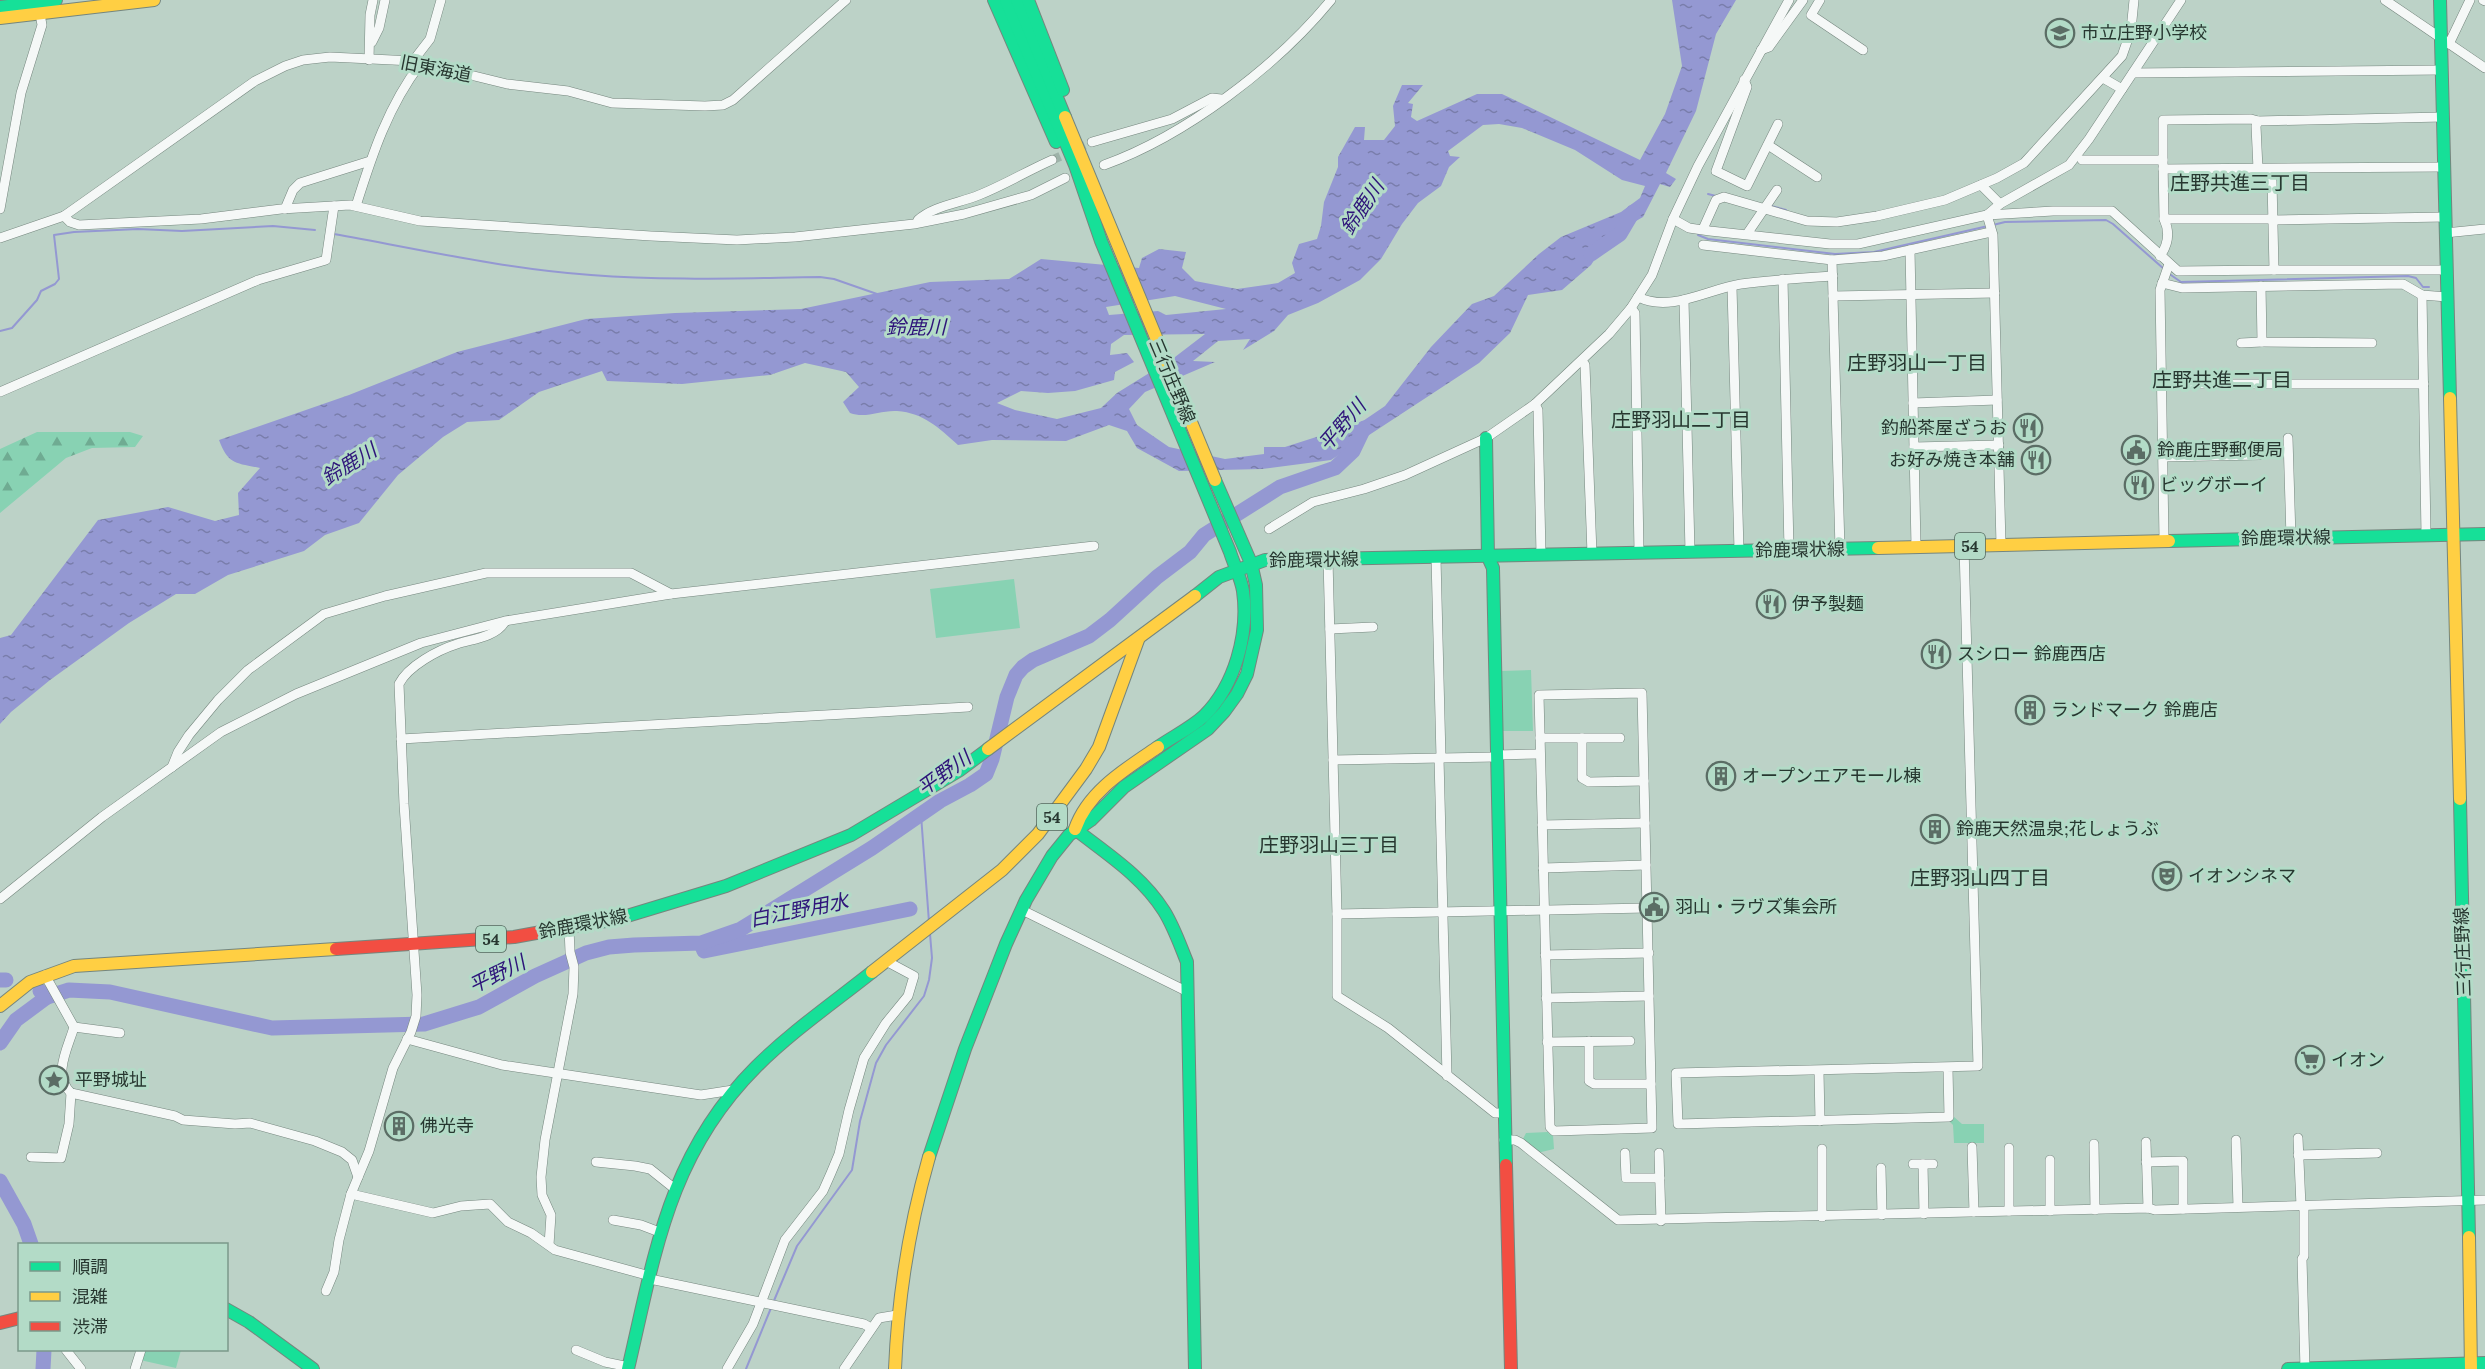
<svg xmlns="http://www.w3.org/2000/svg" width="2485" height="1369" viewBox="0 0 2485 1369" font-family="Lora,'Noto Sans JP',serif">
	<style>
		.green { fill: #88d2b3 }
		.forest { fill: url(#forest-firs) }
		.water { fill: url(#water-ripples); fill-rule: evenodd }
		.lines { fill: none; stroke-linecap: round; stroke-linejoin: round }
		.stream { stroke: #9498d2; stroke-width: 2 }
		.river { stroke: #9498d2; stroke-width: 15 }
		.street-tunnel { stroke: #9eb3a9; stroke-width: 9; stroke-dasharray: 9 4.5; stroke-linecap: butt }
		.street-casing { stroke: #75867e; stroke-width: 10 }
		.fast-casing { stroke: #75867e; stroke-width: 14 }
		.slow-casing { stroke: #75867e; stroke-width: 14 }
		.jam-casing { stroke: #75867e; stroke-width: 14 }
		.street { stroke: #f5f8f7; stroke-width: 9 }
		.fast { stroke: #16e098; stroke-width: 12 }
		.slow { stroke: #ffcf43; stroke-width: 12 }
		.jam { stroke: #f24e42; stroke-width: 12 }
		.labels { text-anchor: middle; stroke-width: 6; stroke-linejoin: round; paint-order: stroke }
		.shield { fill: #b3dbc7; stroke: #51685d; stroke-width: 1.5 }
		.shield-label { font-size: 16px; font-weight: bold; fill: #273730 }
		.poi-label { font-size: 18px; fill: #273730; stroke: #b3dbc7; text-anchor: start }
		.street-label { font-size: 18px; fill: #273730; stroke: #b3dbc7 }
		.neighbourhood-label { font-size: 20px; fill: #273730; stroke: #b3dbc7 }
		.water-label { font-size: 20px; font-style: italic; fill: #2e147a; stroke: #b3dbc7 }
	</style>
	<defs>
		<pattern id="forest-firs" width="22" height="20" patternUnits="userSpaceOnUse" patternTransform="scale(1.5)"><rect width="22" height="20" fill="#88d2b3"/><path d="M5 1l3.5 6h-7zM16 11l3.5 6h-7z" fill="#6fab92"/></pattern>
		<pattern id="water-ripples" width="26" height="14" patternUnits="userSpaceOnUse" patternTransform="scale(1.5)"><rect width="26" height="14" fill="#9498d2"/><path d="M2 4q2-2 4 0t4 0M15 11q2-2 4 0t4 0" fill="none" stroke="#797dab"/></pattern>
	</defs>
	<rect width="100%" height="100%" fill="#bcd2c7"/>
	<g class="green">
		<path d="M1014,579L1020,628L936,638L930,589Z"/>
		<path d="M1531,670L1533,731H1503L1501,671Z"/>
		<path d="M1953,1116L1962,1124H1984V1143H1954L1953,1125L1949,1121Z"/>
		<path d="M1548,1132L1549,1134L1553,1135L1554,1149L1537,1153L1522,1141L1526,1133Z"/>
		<path d="M144,1350H181L176,1368L140,1360Z"/>
	</g>
	<path class="forest" d="M37,432H130L143,436L135,447L92,448L66,458L0,513V449Z"/>
	<path class="water" d="M1672,0H1736L1716,34L1696,111L1666,173L1676,179L1670,187L1660,184L1643,217L1610,236L1591,265L1562,290L1528,295L1510,333L1479,363L1331,460L1262,469L1179,471L1137,448L1127,431L1109,425L1066,441L992,440L958,445C939,428 924,413 897,411C880,410 866,419 850,413L843,402L859,387L846,372L805,363L770,375L682,384L607,381L602,371L539,392L499,420L467,422L443,437L398,475L359,523L325,535L304,551L228,575L195,594H176L129,623L50,680L11,712L0,724V638L11,635L98,520L168,507L215,521L239,515L238,493L260,468C235,463 228,464 219,440L349,395L457,352L586,319L675,313L801,309L930,282L1009,279L1041,259L1139,268L1142,258L1159,249L1186,252L1182,268L1195,281L1237,289L1278,283L1295,273L1292,263L1299,244L1317,239L1321,226L1324,202L1338,167V157L1355,127H1365L1364,140H1384L1395,126L1393,106L1402,85H1423L1408,103L1413,104L1411,117L1417,121L1477,94H1502L1640,160L1665,114L1682,66ZM1499,124L1522,128L1575,150L1622,180L1645,186L1640,198L1621,212L1561,237L1539,254L1494,296L1472,304L1431,347L1385,406L1360,423L1285,447H1264V454L1225,459L1169,447L1137,425L1129,409L1145,392L1215,362L1193,361L1218,341L1250,339L1243,350L1274,331L1288,315L1318,303L1360,280L1381,259L1402,224L1418,203L1441,186L1449,167L1460,157L1450,156L1448,151L1483,125ZM1175,296L1226,309L1166,315L1158,311L1109,315L1106,307ZM1205,334L1175,357L1117,393L1101,408L1057,419L1015,410L997,403L1021,391L1048,393L1075,391L1114,380L1115,372L1134,362L1127,353L1110,355L1111,344L1124,335Z"/>
	<g class="lines">
		<g class="stream">
			<path d="M1708,194L1716,196"/>
			<path d="M1771,206L1786,210"/>
			<path d="M1993,225L2005,222L2106,220L2113,224L2164,269"/>
			<path d="M334,234C419,249 505,269 591,275C667,281 744,278 820,277L834,279L877,294"/>
			<path d="M1698,235L1708,239L1835,254L1874,252L1988,226"/>
			<path d="M2168,273L2181,282L2408,276L2416,278L2423,287H2429"/>
			<path d="M0,331L12,328L37,300L41,291L55,284L59,279L54,235L74,232L138,229L182,231L273,226L315,230"/>
			<path d="M921,815L929,922"/>
			<path d="M773,1303L797,1246L852,1170L860,1121L876,1063L886,1045L924,996L929,980L932,958L930,934"/>
			<path d="M746,1369L771,1308"/>
		</g>
		<g class="river">
			<path d="M1591,254L1620,234L1633,212"/>
			<path d="M702,946L704,951L910,909"/>
			<path d="M0,980H6"/>
			<path d="M40,991L47,997L69,990L110,992L272,1028L424,1024L479,1007L535,976L586,953L609,947L634,945L701,943L741,929L872,848L940,801L970,785L986,774L992,759L1007,697L1016,675L1023,667L1033,660L1089,636L1110,620L1157,577L1190,552L1204,535L1280,487L1335,468L1353,451L1364,428"/>
			<path d="M0,1043L16,1020L47,997"/>
			<path d="M0,1181L24,1224L31,1244"/>
			<path d="M43,1369L44,1350"/>
		</g>
		<path class="street-tunnel" d="M1052,160L1092,142"/>
		<g class="street-casing">
			<g id="street">
				<path d="M1820,0L1811,15L1863,50"/>
				<path d="M2385,0L2485,68"/>
				<path d="M2483,0L2485,1"/>
				<path d="M372,42L379,28L385,0"/>
				<path d="M2449,44L2470,0"/>
				<path d="M1761,50L1769,47L1803,0"/>
				<path d="M369,60L370,15L373,0"/>
				<path d="M413,61L430,39L441,0"/>
				<path d="M2133,73L2442,70"/>
				<path d="M2103,78L2122,89"/>
				<path d="M1744,80L1747,87L1716,171L1747,186L1778,124"/>
				<path d="M2258,121L2443,117"/>
				<path d="M1092,142L1172,119L1212,98L1221,99"/>
				<path d="M1768,145L1817,177"/>
				<path d="M2082,160H2163L2164,219C2170,232 2168,245 2160,256"/>
				<path d="M2163,160V120L2251,119L2258,121L2256,126L2258,169"/>
				<path d="M1104,165C1185,136 1277,66 1331,0"/>
				<path d="M2163,169L2444,167"/>
				<path d="M1981,185L2000,204"/>
				<path d="M356,206C372,155 388,106 421,63"/>
				<path d="M0,209L21,93L42,25L40,14"/>
				<path d="M285,209L293,190L300,183L370,161"/>
				<path d="M1987,215L1993,235L2001,545"/>
				<path d="M1987,215L2000,204L2069,165L2089,139L2181,0"/>
				<path d="M64,216L70,222L79,225L201,219L281,209L350,205L420,221L651,236L737,240L795,237L914,224L964,214L1031,195L1065,178"/>
				<path d="M1673,219L1689,228L1710,231L1830,244H1858L1987,215L2053,211H2112L2178,271L2274,270L2272,181L2262,169"/>
				<path d="M2164,219H2273"/>
				<path d="M918,220C933,206 960,203 979,195C1004,185 1027,171 1052,160"/>
				<path d="M2273,220L2445,217"/>
				<path d="M1703,229L1716,200L1724,197L1807,221L1837,222L1877,216L1945,200L1997,178L2024,163L2122,56L2131,30L2134,0"/>
				<path d="M2445,233L2485,229"/>
				<path d="M1747,234L1777,190"/>
				<path d="M0,238L64,216L255,81L285,66L303,60L330,57L413,61L507,84L568,91L612,103L705,106L723,105L733,100L846,0"/>
				<path d="M1703,245L1832,260"/>
				<path d="M1910,250L1916,547"/>
				<path d="M2274,270H2447"/>
				<path d="M1783,279L1789,550"/>
				<path d="M2162,283L2182,288L2403,284L2422,295L2447,297"/>
				<path d="M2261,286L2262,342L2372,343"/>
				<path d="M1732,287L1739,551"/>
				<path d="M2422,295L2426,535"/>
				<path d="M1833,296L1995,293"/>
				<path d="M1638,297C1671,313 1708,289 1741,284C1771,280 1802,278 1833,276"/>
				<path d="M1684,300L1690,552"/>
				<path d="M1631,308L1635,313L1639,553"/>
				<path d="M2241,343L2262,342"/>
				<path d="M1582,361L1585,365L1592,554"/>
				<path d="M2162,384H2424"/>
				<path d="M0,392L258,280L326,260L334,206"/>
				<path d="M1913,403L1997,400"/>
				<path d="M1535,404L1538,410L1541,555"/>
				<path d="M2288,438L2291,538"/>
				<path d="M1914,447L1999,445"/>
				<path d="M2163,457L2259,455"/>
				<path d="M1269,529L1313,502L1364,489L1405,475L1486,438L1535,404L1609,334L1631,308L1652,275L1673,219L1698,166L1789,0"/>
				<path d="M2164,540L2160,290L2169,264"/>
				<path d="M1840,549L1832,260L1883,256L1991,232"/>
				<path d="M1436,558L1441,758"/>
				<path d="M1328,559L1337,914L1647,908"/>
				<path d="M1330,629L1373,627"/>
				<path d="M1642,693L1652,1128L1554,1131L1550,1127L1539,695Z"/>
				<path d="M1540,738H1620"/>
				<path d="M1582,738V778L1589,782L1644,781"/>
				<path d="M401,739L968,707"/>
				<path d="M1496,755L1540,754"/>
				<path d="M1439,758L1447,1076"/>
				<path d="M1333,760L1496,757"/>
				<path d="M172,767L178,752L189,735L218,700L248,670L324,614L385,596L486,573H631L671,594"/>
				<path d="M1542,825L1645,823"/>
				<path d="M1543,868L1646,865"/>
				<path d="M0,899L102,817L221,732L296,694L421,643L505,621L671,594L1094,546"/>
				<path d="M1022,910L1188,992"/>
				<path d="M1337,914V996L1388,1028L1495,1113H1504"/>
				<path d="M1545,955L1649,953"/>
				<path d="M45,975L74,1027C68,1048 52,1075 71,1093L175,1116L183,1120L235,1124L250,1123L315,1141L342,1152L352,1160L358,1177"/>
				<path d="M1546,998L1649,996"/>
				<path d="M74,1027L120,1033"/>
				<path d="M407,1039L502,1065L701,1095L733,1090"/>
				<path d="M1589,1041V1081L1594,1084H1651"/>
				<path d="M1547,1042L1630,1041"/>
				<path d="M1948,1068L1949,1117L1678,1124L1676,1073L1978,1066L1964,546"/>
				<path d="M1819,1071L1820,1121"/>
				<path d="M2298,1138L2301,1206"/>
				<path d="M1504,1140H1515L1521,1143L1618,1220L2148,1208L2155,1210L2485,1200"/>
				<path d="M2236,1140L2238,1207"/>
				<path d="M2146,1142L2148,1208"/>
				<path d="M2094,1144L2095,1210"/>
				<path d="M1972,1147L1974,1212"/>
				<path d="M2009,1148V1211"/>
				<path d="M1822,1149V1217"/>
				<path d="M1625,1153L1626,1178H1660"/>
				<path d="M1659,1153L1661,1221"/>
				<path d="M2298,1155L2377,1153"/>
				<path d="M31,1157L61,1158L69,1124L71,1093"/>
				<path d="M2050,1160V1211"/>
				<path d="M596,1162L635,1166L650,1169L675,1189"/>
				<path d="M2146,1162L2183,1161V1209"/>
				<path d="M1913,1164H1933"/>
				<path d="M1923,1164L1924,1214"/>
				<path d="M1881,1168L1882,1215"/>
				<path d="M351,1194L433,1213L461,1206L490,1204L508,1222L531,1233L555,1250L650,1276"/>
				<path d="M2304,1206V1256L2302,1259L2305,1369"/>
				<path d="M613,1220L641,1225L662,1233"/>
				<path d="M549,1245L551,1215L542,1195L541,1177L545,1140L573,994L574,967L570,952L569,928"/>
				<path d="M650,1279L864,1324L871,1328"/>
				<path d="M326,1291L334,1272L339,1240L351,1194L369,1151L393,1068L411,1032L416,1016L417,995L404,804L399,684C408,666 438,650 457,644C472,639 495,637 504,623"/>
				<path d="M66,1350L81,1369"/>
				<path d="M576,1350L605,1362L629,1367"/>
				<path d="M135,1369L141,1350"/>
				<path d="M727,1369L753,1324L785,1240L823,1191L831,1173L839,1154L849,1110L864,1058L886,1023L908,996L914,976L886,961"/>
				<path d="M844,1369L879,1318L897,1315"/>
			</g>
		</g>
		<g class="fast-casing">
			<g id="fast">
				<path d="M994,0L1056,142"/>
				<path d="M1006,0L1075,165L1101,241L1230,552C1234,565 1241,578 1243,591C1249,634 1235,685 1204,716C1191,728 1174,736 1158,747"/>
				<path d="M1017,0L1065,117"/>
				<path d="M1028,0L1063,90"/>
				<path d="M2440,0L2450,398"/>
				<path d="M0,7L56,0"/>
				<path d="M1486,438L1488,557L1493,568L1506,1165"/>
				<path d="M2169,541L2485,534"/>
				<path d="M1195,596L1219,577L1265,560L1878,548"/>
				<path d="M2460,799L2469,1237"/>
				<path d="M1075,829C1107,854 1142,876 1164,911C1174,927 1180,945 1187,962L1195,1369"/>
				<path d="M547,931L617,919L726,886L851,835L960,770L988,749"/>
				<path d="M929,1157L965,1049L1006,944L1026,900L1052,856L1069,835L1091,820L1124,787L1208,729L1224,712L1237,694L1247,674L1257,630L1256,585L1251,563L1215,480"/>
				<path d="M226,1309L249,1322L313,1369"/>
				<path d="M628,1369C655,1254 668,1155 756,1067C791,1032 833,1003 872,972"/>
				<path d="M2288,1369L2485,1363"/>
			</g>
		</g>
		<g class="slow-casing">
			<g id="slow">
				<path d="M0,18L154,0"/>
				<path d="M1065,117L1215,480"/>
				<path d="M2450,398L2460,799"/>
				<path d="M1878,548L2169,541"/>
				<path d="M988,749L1195,596"/>
				<path d="M1075,829C1088,791 1127,768 1158,747"/>
				<path d="M872,972L1002,870L1038,834L1086,769L1099,747L1138,640"/>
				<path d="M0,1006L30,982L74,966L336,949"/>
				<path d="M2469,1237L2471,1369"/>
				<path d="M895,1369C898,1297 909,1227 929,1157"/>
			</g>
		</g>
		<g class="jam-casing">
			<g id="jam">
				<path d="M336,949L514,937L547,931"/>
				<path d="M1506,1165L1511,1369"/>
				<path d="M0,1323L20,1318"/>
			</g>
		</g>
		<use href="#street" class="street"/>
		<use href="#fast" class="fast"/>
		<use href="#slow" class="slow"/>
		<use href="#jam" class="jam"/>
	</g>
	<defs>
		<g id="school-ring" transform="scale(1.5)"><circle r="9.5" fill="#b3dbc7" stroke="#5b6d65" stroke-width="1.5"/><path d="M0-5L7-2L0 1L-7-2ZM-4 1L0 2.5L4 1V4Q0 6-4 4Z" fill="#5b6d65"/></g>
		<g id="restaurant-ring" transform="scale(1.5)"><circle r="9.5" fill="#b3dbc7" stroke="#5b6d65" stroke-width="1.5"/><path d="M-5-6h1v4h1v-4h1v4h1v-4h1v5L-1.5 .5V6h-2V.5L-5-1ZM5-6V6H3V1.5H1.5Q1.5-4 5-6Z" fill="#5b6d65"/></g>
		<g id="civic-ring" transform="scale(1.5)"><circle r="9.5" fill="#b3dbc7" stroke="#5b6d65" stroke-width="1.5"/><path d="M-.6-6.5H3V-4.5H.6V-3L4-1V1h2V6H-6V1h2V-1L-.6-3ZM-1.2 2.5V6h2.4V2.5Z" fill="#5b6d65"/></g>
		<g id="building-ring" transform="scale(1.5)"><circle r="9.5" fill="#b3dbc7" stroke="#5b6d65" stroke-width="1.5"/><path d="M-4-6H4V6H1V3H-1V6H-4ZM-2.5-4.3h1.7v1.8h-1.7ZM.8-4.3h1.7v1.8H.8ZM-2.5-1h1.7V.8h-1.7ZM.8-1h1.7V.8H.8Z" fill="#5b6d65"/></g>
		<g id="theatre-ring" transform="scale(1.5)"><circle r="9.5" fill="#b3dbc7" stroke="#5b6d65" stroke-width="1.5"/><path d="M-5-5.5Q0-4 5-5.5V0Q5 5 0 6Q-5 5-5 0ZM-3.3-2.5H-1v1.5H-3.3ZM1-2.5H3.3v1.5H1ZM-2.8 1Q0 5.5 2.8 1Z" fill="#5b6d65"/></g>
		<g id="supermarket-ring" transform="scale(1.5)"><circle r="9.5" fill="#b3dbc7" stroke="#5b6d65" stroke-width="1.5"/><path d="M-6-5.5h2.5l.6 2H6L4.5 2H-2.5L-4.4-4H-6ZM-1.5 3.2a1.3 1.3 0 1 0 .1 0ZM3 3.2a1.3 1.3 0 1 0 .1 0Z" fill="#5b6d65"/></g>
		<g id="sight-ring" transform="scale(1.5)"><circle r="9.5" fill="#b3dbc7" stroke="#5b6d65" stroke-width="1.5"/><path d="M0-6L1.8-2.2L6-1.7L2.9 1.2L3.7 5.4L0 3.3L-3.7 5.4L-2.9 1.2L-6-1.7L-1.8-2.2Z" fill="#5b6d65"/></g>
	</defs>
	<g fill-rule="evenodd">
		<use href="#school-ring" x="2060" y="33"/>
		<use href="#restaurant-ring" x="2028" y="428"/>
		<use href="#civic-ring" x="2136" y="450"/>
		<use href="#restaurant-ring" x="2036" y="460"/>
		<use href="#restaurant-ring" x="2139" y="485"/>
		<use href="#restaurant-ring" x="1771" y="604"/>
		<use href="#restaurant-ring" x="1936" y="654"/>
		<use href="#building-ring" x="2030" y="710"/>
		<use href="#building-ring" x="1721" y="776"/>
		<use href="#building-ring" x="1935" y="829"/>
		<use href="#theatre-ring" x="2167" y="876"/>
		<use href="#civic-ring" x="1654" y="907"/>
		<use href="#supermarket-ring" x="2310" y="1060"/>
		<use href="#sight-ring" x="54" y="1080"/>
		<use href="#building-ring" x="399" y="1126"/>
	</g>
	<g class="labels">
		<g class="shield">
			<rect x="1955" y="533" width="30" height="26" rx="4.5"/>
			<rect x="1037" y="804" width="30" height="26" rx="4.5"/>
			<rect x="476" y="926" width="30" height="26" rx="4.5"/>
		</g>
		<g class="shield-label">
			<text x="1970" y="552">54</text>
			<text x="1052" y="823">54</text>
			<text x="491" y="945">54</text>
		</g>
		<g class="poi-label">
			<text x="2081" y="39">市立庄野小学校</text>
			<text x="2007" y="434" text-anchor="end">釣船茶屋ざうお</text>
			<text x="2157" y="456">鈴鹿庄野郵便局</text>
			<text x="2015" y="466" text-anchor="end">お好み焼き本舗</text>
			<text x="2160" y="491">ビッグボーイ</text>
			<text x="1792" y="610">伊予製麺</text>
			<text x="1957" y="660">スシロー 鈴鹿西店</text>
			<text x="2051" y="716">ランドマーク 鈴鹿店</text>
			<text x="1742" y="782">オープンエアモール棟</text>
			<text x="1956" y="835">鈴鹿天然温泉;花しょうぶ</text>
			<text x="2188" y="882">イオンシネマ</text>
			<text x="1675" y="913">羽山・ラヴズ集会所</text>
			<text x="2331" y="1066">イオン</text>
			<text x="75" y="1086">平野城址</text>
			<text x="420" y="1132">佛光寺</text>
		</g>
		<g class="street-label">
			<text transform="translate(436 69) rotate(11)" y="6">旧東海道</text>
			<text transform="translate(1172 381) rotate(67)" y="6">三行庄野線</text>
			<text transform="translate(2286 538) rotate(-1)" y="6">鈴鹿環状線</text>
			<text transform="translate(1800 550) rotate(-1)" y="6">鈴鹿環状線</text>
			<text transform="translate(1314 560) rotate(-1)" y="6">鈴鹿環状線</text>
			<text transform="translate(583 924) rotate(-11)" y="6">鈴鹿環状線</text>
			<text transform="translate(2463 952) rotate(-92)" y="6">三行庄野線</text>
		</g>
		<g class="neighbourhood-label">
			<text x="2240" y="190">庄野共進三丁目</text>
			<text x="1917" y="370">庄野羽山一丁目</text>
			<text x="2222" y="387">庄野共進二丁目</text>
			<text x="1681" y="427">庄野羽山二丁目</text>
			<text x="1329" y="852">庄野羽山三丁目</text>
			<text x="1980" y="885">庄野羽山四丁目</text>
		</g>
		<g class="water-label">
			<text transform="translate(1362 207) rotate(-56)" y="7">鈴鹿川</text>
			<text x="916" y="334">鈴鹿川</text>
			<text transform="translate(1342 425) rotate(-49)" y="7">平野川</text>
			<text transform="translate(349 464) rotate(-32)" y="7">鈴鹿川</text>
			<text transform="translate(944 773) rotate(-36)" y="7">平野川</text>
			<text transform="translate(799 910) rotate(-11)" y="7">白江野用水</text>
			<text transform="translate(497 974) rotate(-26)" y="7">平野川</text>
		</g>
	</g>
	<rect x="18" y="1243" width="210" height="108" fill="#b3dbc7" stroke="#7b998b" stroke-width="1.5"/>
	<rect x="30" y="1262" width="30" height="9" fill="#16e098" stroke="#7b998b" stroke-width="1.5"/>
	<text x="72" y="1273" font-size="18" fill="#273730">順調</text>
	<rect x="30" y="1292" width="30" height="9" fill="#ffcf43" stroke="#7b998b" stroke-width="1.5"/>
	<text x="72" y="1303" font-size="18" fill="#273730">混雑</text>
	<rect x="30" y="1322" width="30" height="9" fill="#f24e42" stroke="#7b998b" stroke-width="1.5"/>
	<text x="72" y="1333" font-size="18" fill="#273730">渋滞</text>
</svg>
